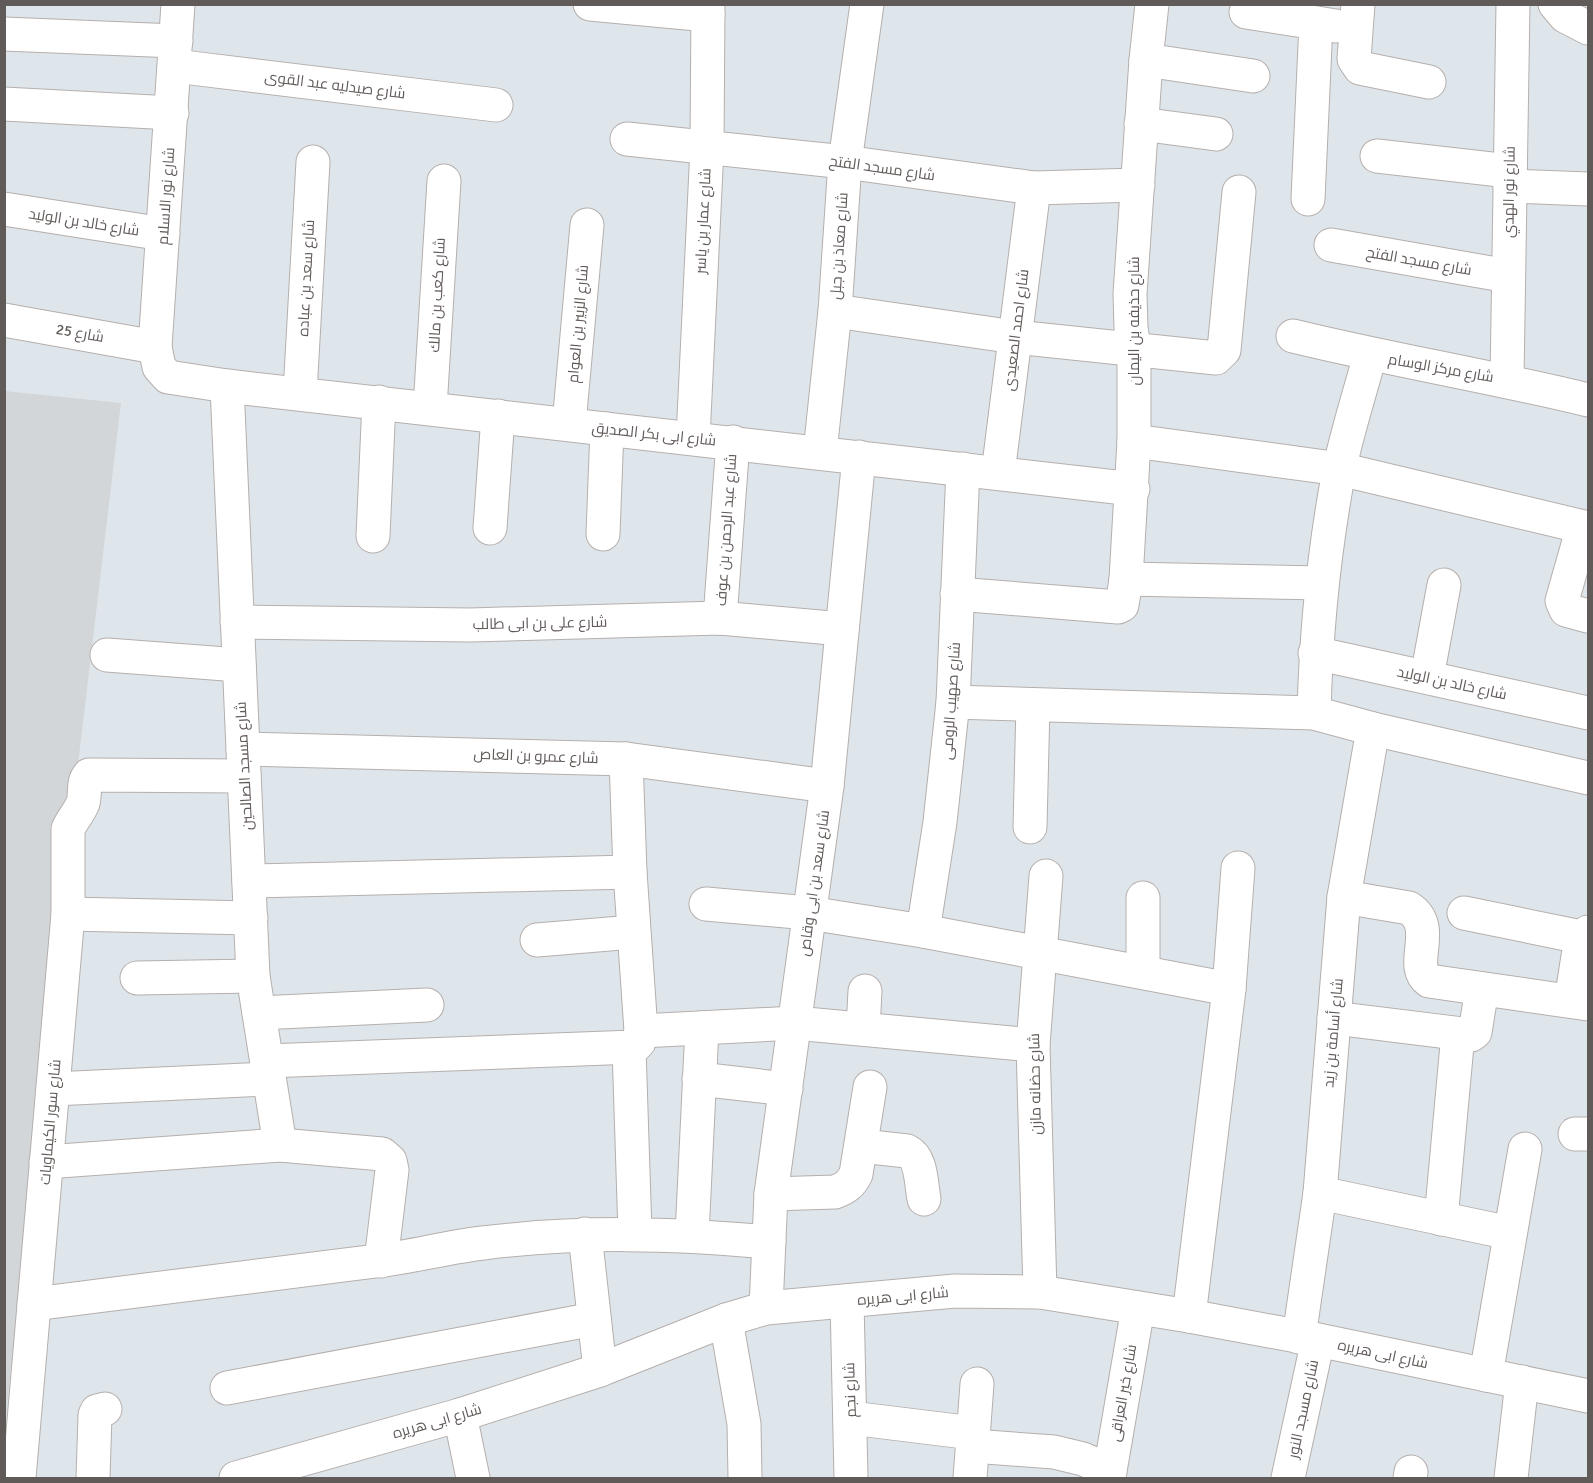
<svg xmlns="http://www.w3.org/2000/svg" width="1593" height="1483" viewBox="0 0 1593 1483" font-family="Signika,Cairo,sans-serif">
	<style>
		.industrial { fill: #d2d6d9 }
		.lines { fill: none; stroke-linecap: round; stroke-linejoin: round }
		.minor-casing { stroke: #b5afad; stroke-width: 35 }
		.minor { stroke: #fff; stroke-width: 33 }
		.labels { text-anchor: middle; stroke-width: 6; stroke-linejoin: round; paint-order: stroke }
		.street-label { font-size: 15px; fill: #605a58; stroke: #fff }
	</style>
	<rect width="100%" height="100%" fill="#dfe6eb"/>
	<path class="industrial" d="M5,391L121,403L73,807L5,1423Z"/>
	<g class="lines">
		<g class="minor-casing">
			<g id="minor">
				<path d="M178,4L155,347L159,367L168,377L227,386L1133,489"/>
				<path d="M590,4L708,15"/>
				<path d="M1358,4L1354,59L1360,68L1429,82"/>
				<path d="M1555,4L1565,16L1588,28"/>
				<path d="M1246,12L1336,26"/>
				<path d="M4,34L176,41"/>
				<path d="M1146,60L1253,76"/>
				<path d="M175,66L496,105"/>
				<path d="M4,104L172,113"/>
				<path d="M1141,124L1216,134"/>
				<path d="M627,139L845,162L1034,188L1138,185"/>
				<path d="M1377,156L1509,171"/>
				<path d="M1510,186L1588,189"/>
				<path d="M1308,199L1316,23"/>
				<path d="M4,209L163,234"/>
				<path d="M1331,245L1508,276"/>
				<path d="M835,311L1015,337L1216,358L1224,350L1239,192"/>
				<path d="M4,320L155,347"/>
				<path d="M1293,336C1391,360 1490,376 1588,400"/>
				<path d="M1507,380L1513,4"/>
				<path d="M227,386L253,976L280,1145"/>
				<path d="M300,393L313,162"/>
				<path d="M430,408L444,181"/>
				<path d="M569,424L587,225"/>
				<path d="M693,438L707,148L708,4"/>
				<path d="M1134,441L1340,469L1588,528"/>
				<path d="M820,452L835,311L845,162L867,4"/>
				<path d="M998,473L1034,188"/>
				<path d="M1583,527L1562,601L1566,610L1588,616"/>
				<path d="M490,528L498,416"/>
				<path d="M603,534L607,429"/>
				<path d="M373,536L379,402"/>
				<path d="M1126,579L1321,583"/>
				<path d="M957,594L1118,607L1122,605L1126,579L1134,441V348L1131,328L1130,294L1146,60L1152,4"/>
				<path d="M720,618L733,442"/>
				<path d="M237,622L470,625L720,618L842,629"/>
				<path d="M1315,653L1588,713"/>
				<path d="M107,655L239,665"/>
				<path d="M1427,677L1444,585"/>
				<path d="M953,702L1314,713L1373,729L1588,778"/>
				<path d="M1314,713C1316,631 1324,551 1339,471C1347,432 1360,393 1370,355"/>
				<path d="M243,749L626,759L827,786"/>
				<path d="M1030,827L1033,705"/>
				<path d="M249,881L630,872"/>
				<path d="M1344,897L1409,908C1439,928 1407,965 1429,981L1588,1004"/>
				<path d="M706,904L809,913L923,931L1229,989"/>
				<path d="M1464,913L1581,937L1586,936L1588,932"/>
				<path d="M68,914L251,918"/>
				<path d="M923,931L940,822L953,702L963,469"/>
				<path d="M537,940L633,932"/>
				<path d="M1143,972V898"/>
				<path d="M137,978L253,976"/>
				<path d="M1571,1001L1581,937"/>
				<path d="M259,1013L427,1005"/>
				<path d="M1334,1018L1471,1035L1475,1032L1482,989"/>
				<path d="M863,1029L865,991"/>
				<path d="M641,1031L795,1023L1033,1045"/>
				<path d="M629,1048L635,1233"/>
				<path d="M267,1061L634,1047L639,1042L641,1031L630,872L626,759"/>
				<path d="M699,1079L786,1089"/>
				<path d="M53,1089L269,1079"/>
				<path d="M1575,1134H1588"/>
				<path d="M861,1146L907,1151C922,1158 921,1184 924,1199"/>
				<path d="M46,1162L280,1145L382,1154L390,1161L392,1170L381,1261"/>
				<path d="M1320,1193L1510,1233"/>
				<path d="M771,1194L835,1192C846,1188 851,1184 856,1174L870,1087"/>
				<path d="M1441,1219L1458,1034"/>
				<path d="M585,1234L600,1370"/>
				<path d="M692,1235L702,1028"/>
				<path d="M1040,1292L1033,1045L1046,876"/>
				<path d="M847,1301L851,1478"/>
				<path d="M34,1304C148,1290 262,1275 376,1261C412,1257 447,1247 483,1243C581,1231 671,1233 769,1242"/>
				<path d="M766,1308L771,1194L827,786L859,457"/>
				<path d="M1189,1316L1229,989L1238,868"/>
				<path d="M726,1320L744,1424L745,1478"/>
				<path d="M1299,1337L1320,1193L1344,897L1373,729"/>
				<path d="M1486,1375L1525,1149"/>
				<path d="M227,1388L594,1319"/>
				<path d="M460,1415L473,1478"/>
				<path d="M851,1418L973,1433"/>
				<path d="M973,1446L1054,1452L1083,1459L1110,1471"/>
				<path d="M19,1478L68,914V829C72,820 79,813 83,803C86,793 82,783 89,775L244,776"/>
				<path d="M93,1478L95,1415L97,1411L105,1409"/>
				<path d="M236,1478L460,1415L600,1370L726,1320L766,1308L955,1291L1040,1292L1189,1316L1318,1340L1588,1396"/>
				<path d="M970,1478L977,1384"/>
				<path d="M1107,1478L1110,1471L1138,1308"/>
				<path d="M1288,1478L1318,1340"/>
				<path d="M1410,1478L1411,1472"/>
				<path d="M1511,1478L1522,1382"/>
			</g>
		</g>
		<use href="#minor" class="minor"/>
	</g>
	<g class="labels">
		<g class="street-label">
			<text transform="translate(335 85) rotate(7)" y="5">شارع صيدليه عبد القوى</text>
			<text transform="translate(882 168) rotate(8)" y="5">شارع مسجد الفتح</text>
			<text transform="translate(1509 192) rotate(-89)" y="5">شارع نور الهدي</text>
			<text transform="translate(166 196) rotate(-86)" y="5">شارع نور الاسلام</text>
			<text transform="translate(703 221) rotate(-87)" y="5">شارع عمار بن ياسر</text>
			<text transform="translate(84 222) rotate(9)" y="5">شارع خالد بن الوليد</text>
			<text transform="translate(839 246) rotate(-86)" y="5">شارع معاذ بن جبل</text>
			<text transform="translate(1419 261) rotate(10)" y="5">شارع مسجد الفتح</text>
			<text transform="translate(306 278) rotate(-87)" y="5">شارع سعد بن عباده</text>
			<text transform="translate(437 295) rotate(-87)" y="5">شارع كعب بن مالك</text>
			<text transform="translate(1134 321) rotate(-90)" y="5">شارع حذيفه بن اليمان</text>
			<text transform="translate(578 324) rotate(-85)" y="5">شارع الزبير بن العوام</text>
			<text transform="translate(1016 330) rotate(-83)" y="5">شارع احمد الصعيدى</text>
			<text transform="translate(80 333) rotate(10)" y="5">شارع 25</text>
			<text transform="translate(1441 368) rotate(10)" y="5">شارع مركز الوسام</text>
			<text transform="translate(654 434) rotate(6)" y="5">شارع ابى بكر الصديق</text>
			<text transform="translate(726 530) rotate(-86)" y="5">شارع عبد الرحمن بن عوف</text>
			<text transform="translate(540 623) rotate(-1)" y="5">شارع على بن ابى طالب</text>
			<text transform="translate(1452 683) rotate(12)" y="5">شارع خالد بن الوليد</text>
			<text transform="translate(951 701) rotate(-86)" y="5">شارع صهيب الرومى</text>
			<text transform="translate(536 756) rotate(2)" y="5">شارع عمرو بن العاص</text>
			<text transform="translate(244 766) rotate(-93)" y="5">شارع مسجد الصالحين</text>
			<text transform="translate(814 883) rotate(-82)" y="5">شارع سعد بن ابى وقاص</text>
			<text transform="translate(1333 1033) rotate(-85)" y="5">شارع أسامة بن زيد</text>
			<text transform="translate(1035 1084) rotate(-91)" y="5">شارع حضانه مازن</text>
			<text transform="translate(50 1122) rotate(-85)" y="5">شارع سور الكيماويات</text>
			<text transform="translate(903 1296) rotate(-5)" y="5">شارع ابى هريره</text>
			<text transform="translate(1383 1354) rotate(12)" y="5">شارع ابى هريره</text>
			<text transform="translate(850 1390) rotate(-92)" y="5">شارع نجم</text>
			<text transform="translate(1123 1393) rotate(-80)" y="5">شارع خير العراقى</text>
			<text transform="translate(1303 1409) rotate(-78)" y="5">شارع مسجد النور</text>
			<text transform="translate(437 1421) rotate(-16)" y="5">شارع ابى هريره</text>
		</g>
	</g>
	<rect width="1593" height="1483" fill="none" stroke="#605a58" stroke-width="12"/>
</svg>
